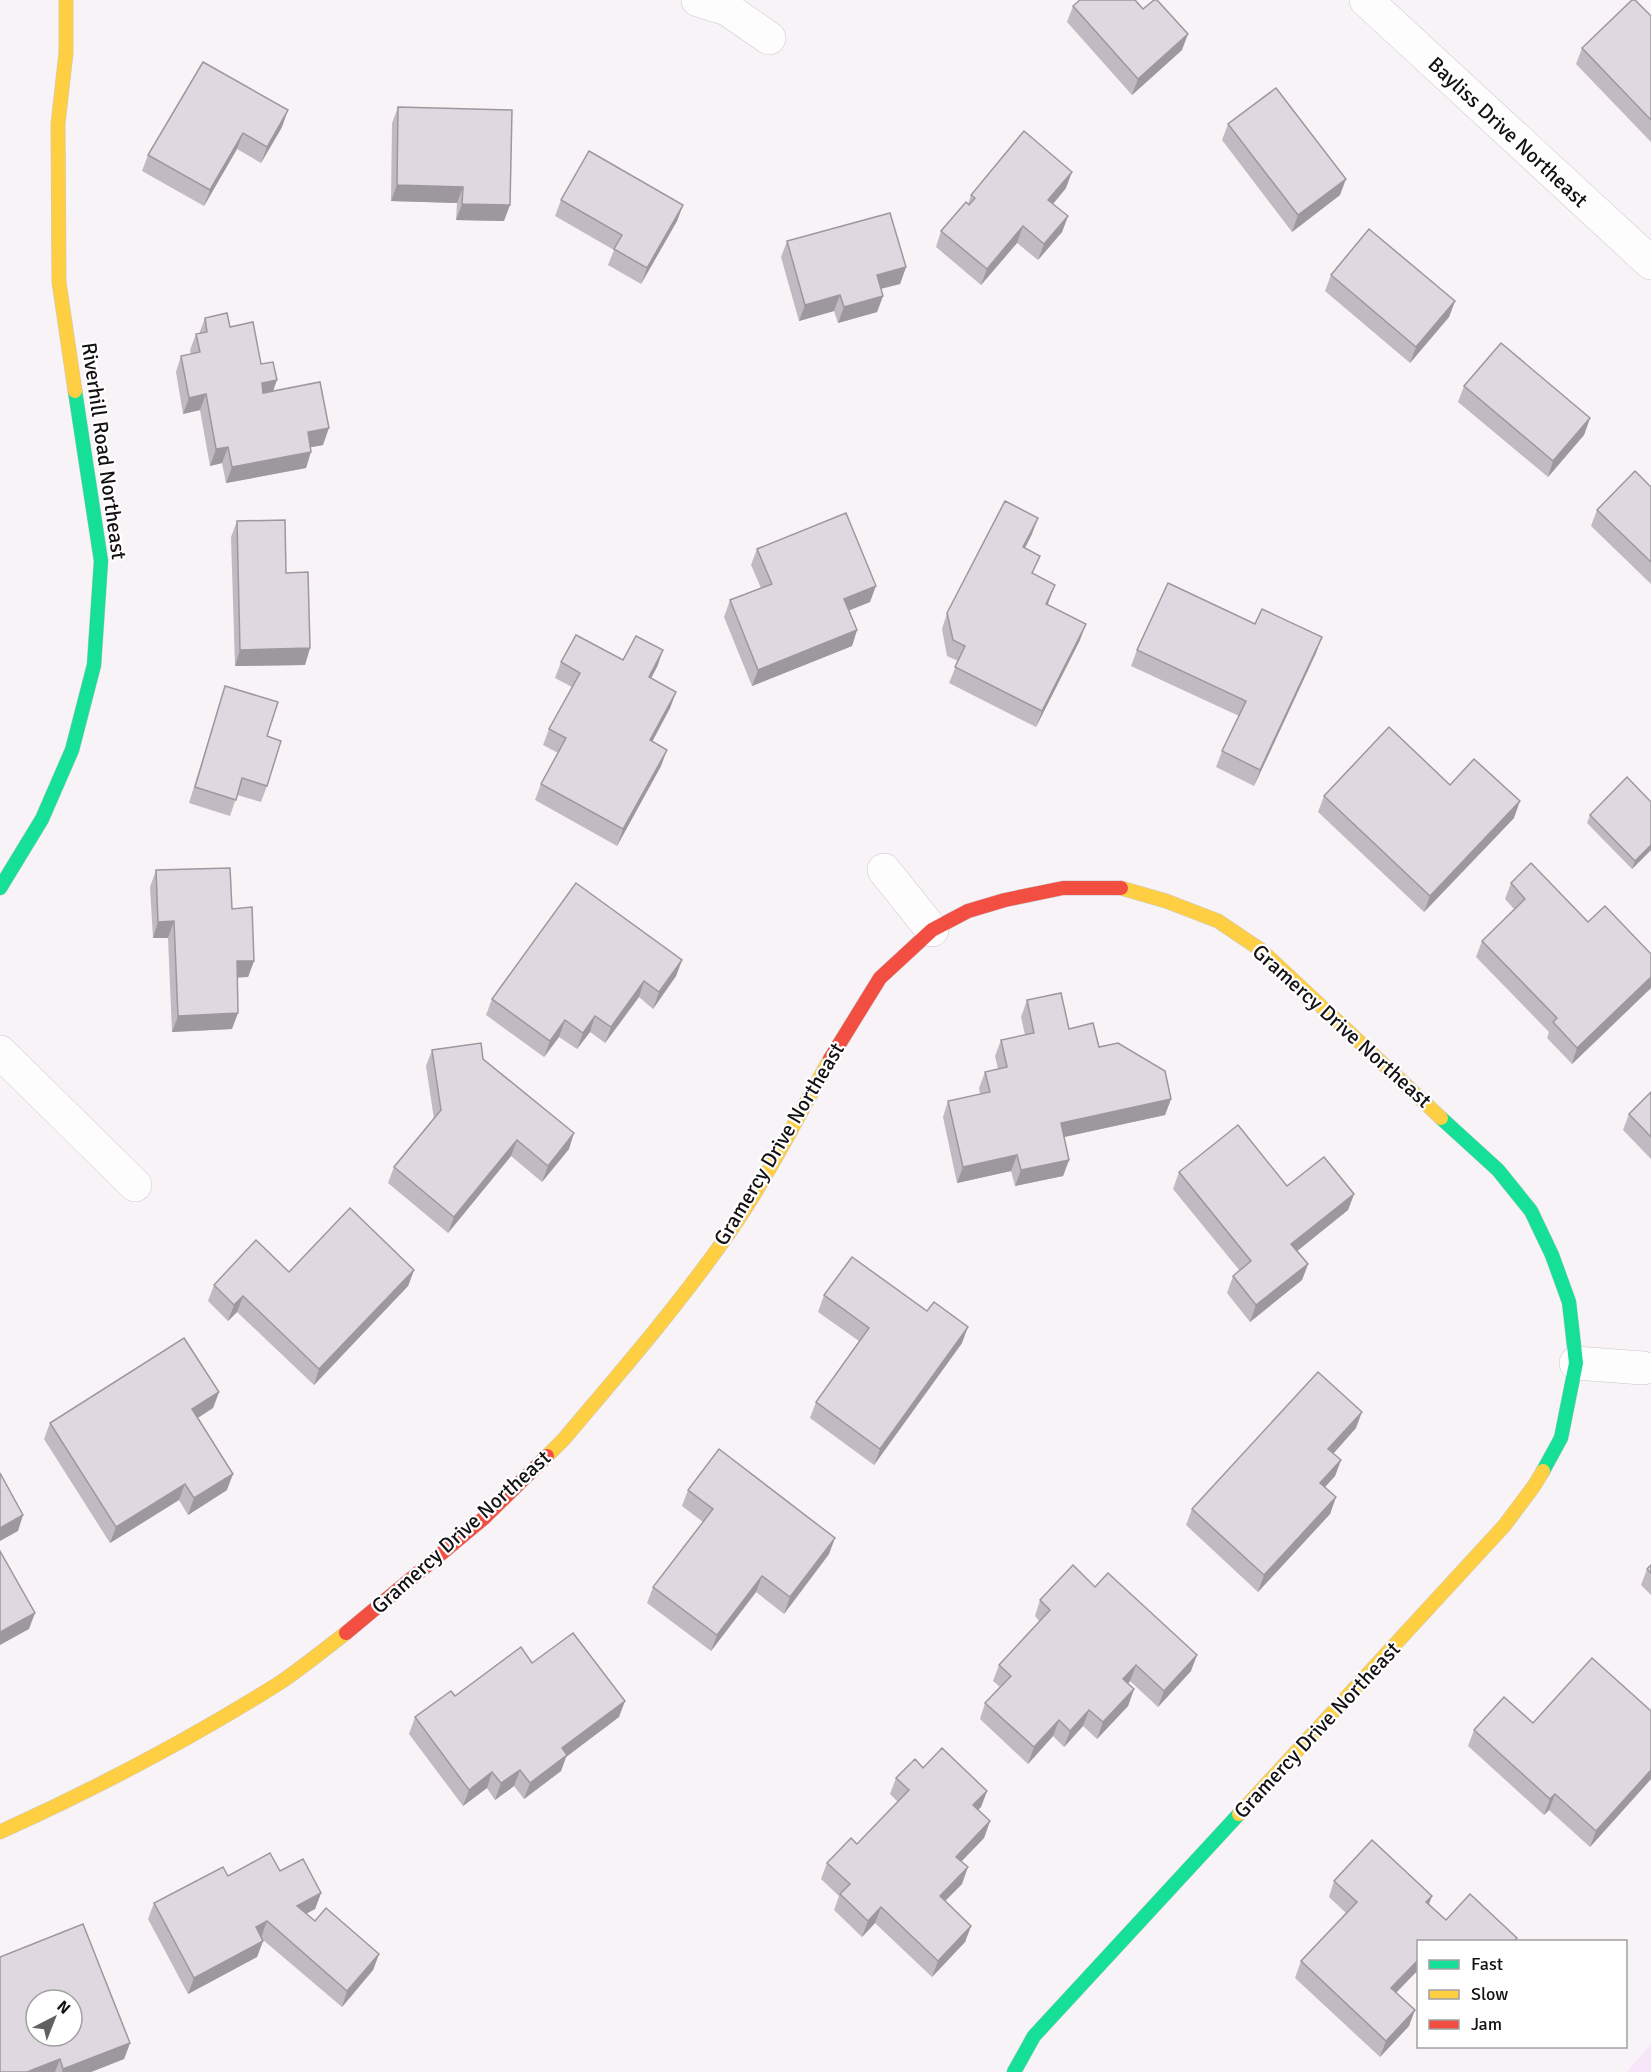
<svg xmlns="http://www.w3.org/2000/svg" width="1651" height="2072" viewBox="0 0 1651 2072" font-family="Signika,sans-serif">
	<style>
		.green { fill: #f8e5f9 }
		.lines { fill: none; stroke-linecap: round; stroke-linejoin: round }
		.street-casing { stroke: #cac8ca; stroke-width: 34 }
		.fast-casing { stroke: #cac8ca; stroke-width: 15 }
		.slow-casing { stroke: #cac8ca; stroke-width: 15 }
		.jam-casing { stroke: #cac8ca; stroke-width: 15 }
		.street { stroke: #fefdfe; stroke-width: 33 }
		.fast { stroke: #16e098; stroke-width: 14 }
		.slow { stroke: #ffcf43; stroke-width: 14 }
		.jam { stroke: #f24e42; stroke-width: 14 }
		.wall { fill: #c1bac2 }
		.shaded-wall { fill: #9d979e }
		.building { fill: #e0d8e1; stroke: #9d979e; stroke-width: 1.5; fill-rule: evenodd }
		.labels { text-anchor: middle; stroke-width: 4.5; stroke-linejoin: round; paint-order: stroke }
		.street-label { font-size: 21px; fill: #141114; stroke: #fff }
	</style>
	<rect width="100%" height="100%" fill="#f7f3f7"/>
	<path class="green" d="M1651,2043V2072H1627Z"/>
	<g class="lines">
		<g class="street-casing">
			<g id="street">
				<path d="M698,0L727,9L769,38"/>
				<path d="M1366,0L1651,263"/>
				<path d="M884,870L932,930"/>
				<path d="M0,1052L135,1185"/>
				<path d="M1576,1363L1643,1368"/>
			</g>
		</g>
		<g class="fast-casing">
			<g id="fast">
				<path d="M0,888L42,819L72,750L94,665L101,561L75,391"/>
				<path d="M1441,1118L1498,1170L1531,1211L1552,1255L1569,1302L1576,1363L1561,1438L1543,1471"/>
				<path d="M1014,2072L1034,2036L1239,1814"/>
			</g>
		</g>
		<g class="slow-casing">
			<g id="slow">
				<path d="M66,0V53L58,124L59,282L75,391"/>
				<path d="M1121,888L1166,901L1218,921L1261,950L1441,1118"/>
				<path d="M547,1456L564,1439C617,1376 671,1314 719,1247C762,1188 795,1122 830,1059"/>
				<path d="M1239,1814L1504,1526L1534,1486L1543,1471"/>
				<path d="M0,1832C97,1788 191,1739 281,1682C303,1667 325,1649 346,1633"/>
			</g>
		</g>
		<g class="jam-casing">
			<g id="jam">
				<path d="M830,1059L880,978L932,930L968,911L1005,900L1063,888H1121"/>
				<path d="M346,1633L484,1518L547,1456"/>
			</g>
		</g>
		<use href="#street" class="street"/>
		<use href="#fast" class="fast"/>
		<use href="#slow" class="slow"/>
		<use href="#jam" class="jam"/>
	</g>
	<g class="wall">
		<path d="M1073,6L1182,50L1132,95L1067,22Z"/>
		<path d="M1651,16V142L1576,64L1582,48Z"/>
		<path d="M203,62L282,127L261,163L237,149L204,206L142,171L148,155Z"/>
		<path d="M398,107L504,221L456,220L457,203L391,201L392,123Z"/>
		<path d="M1228,124L1340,195L1292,232L1222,140Z"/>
		<path d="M1066,188L1053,204L1068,216L1062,232L1038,260L1017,243L981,285L936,247L941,231L968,204L971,195Z"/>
		<path d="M561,200L683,205L677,221L641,284L608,265L614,250L555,216Z"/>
		<path d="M787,241L906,267L900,284L881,289L883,296L877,312L838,323L834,311L799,321L781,257Z"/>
		<path d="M1331,275L1455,301L1449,317L1410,363L1325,291Z"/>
		<path d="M205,318L230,327L261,364L273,391L323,445L310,447L306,468L226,483L222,463L210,466L200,410L183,414L176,372L181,356L191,354L190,350L196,334H199Z"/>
		<path d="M1464,386L1590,418L1584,435L1548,477L1458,402Z"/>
		<path d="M1651,487V584L1591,526L1597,510Z"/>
		<path d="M237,521L286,573L310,648L305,665L235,666L231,537Z"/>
		<path d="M1032,534L1025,548L1033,574L1049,601L1048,605L1080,640L1036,727L949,683L958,661L947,656L942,629L947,613Z"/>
		<path d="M757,549L870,602L849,610L857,630L852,646L752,686L724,617L730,600L761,588L751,565Z"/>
		<path d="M663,650L657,667L651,678L676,692L670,708L652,742L661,766L617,846L535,800L541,784L558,753L543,745L549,729L572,687L555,678L561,662L623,660Z"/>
		<path d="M1137,650L1316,653L1254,786L1216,767L1222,751L1239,716L1131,666Z"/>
		<path d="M225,686L267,736V786L261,802L237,795L230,816L189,803L220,702Z"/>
		<path d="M1450,785L1514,818L1424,912L1318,812L1324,796Z"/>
		<path d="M1651,802V850L1632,869L1587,823L1590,815Z"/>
		<path d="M156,870L232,909L254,961L248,977H237L232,1029L172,1032L168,938H153L150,887Z"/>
		<path d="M1511,883L1651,954V988L1572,1064L1547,1038L1549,1032L1476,957L1482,941L1514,909L1505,899Z"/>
		<path d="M682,960L676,976L653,1009L639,997L605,1043L590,1032L577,1049L559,1037L544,1057L486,1015L492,999Z"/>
		<path d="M1027,1000L1069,1029L1099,1047L1171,1099L1165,1115L1064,1137L1069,1160L1063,1176L1015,1186L1011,1171L957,1183L943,1117L948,1101L980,1094L979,1088L985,1072L998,1069L995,1056L1001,1040L1025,1035L1021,1017Z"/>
		<path d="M432,1050L483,1059L569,1149L542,1182L511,1156L448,1233L388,1183L394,1167L434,1119L426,1066Z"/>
		<path d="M1651,1092V1159L1623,1130L1629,1114Z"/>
		<path d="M1179,1172L1287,1186L1354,1194L1348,1210L1297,1251L1308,1264L1302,1280L1250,1322L1227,1293L1233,1276L1240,1271L1173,1189Z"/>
		<path d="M414,1270L408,1286L314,1385L237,1312L228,1321L208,1301L214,1285L289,1272Z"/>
		<path d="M824,1295L962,1343L874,1465L810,1418L816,1402L859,1341L818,1312Z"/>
		<path d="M219,1392L213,1408L198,1418L227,1490L188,1515L179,1500L110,1543L44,1439L50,1423Z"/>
		<path d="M1356,1428L1333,1454L1341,1460L1335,1476L1325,1487L1336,1497L1330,1514L1258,1592L1186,1525L1192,1509Z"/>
		<path d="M688,1490L829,1554L784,1614L756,1592L711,1651L647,1603L653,1587L703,1522L682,1506Z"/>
		<path d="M1651,1565V1595L1641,1585L1647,1569Z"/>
		<path d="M1095,1587L1191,1671L1158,1707L1130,1681L1128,1684L1134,1689L1128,1706L1097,1739L1083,1726L1064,1747L1053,1736L1028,1764L980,1719L985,1703L1000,1687L993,1681L999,1665L1040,1622L1035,1616L1040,1600Z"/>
		<path d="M532,1663L619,1717L566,1757L561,1771L524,1799L514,1786L495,1800L487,1788L463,1806L409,1734L415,1717L455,1696Z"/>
		<path d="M1651,1711V1779L1590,1847L1549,1810L1544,1815L1468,1746L1474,1730L1533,1723Z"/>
		<path d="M923,1768L987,1791L981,1807L978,1810L990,1821L984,1838L961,1862L962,1884L945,1901L971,1926L965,1942L932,1977L875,1923L862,1937L834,1910L839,1896L821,1879L827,1863L857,1844L898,1802L890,1794L896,1778Z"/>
		<path d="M280,1871L321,1893L315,1909L306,1913L315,1921L379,1954L373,1970L342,2007L262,1939L263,1941L257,1957L188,1994L148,1919L154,1903L228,1876Z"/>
		<path d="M1334,1881L1429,1904L1446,1920L1517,1938L1419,1941V1969L1396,1993L1409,2026L1380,2057L1295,1978L1301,1961L1346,1913L1329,1897Z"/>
		<path d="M130,2043L124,2059L91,2072H0Z"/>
	</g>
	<g class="shaded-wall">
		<path d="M1188,34L1182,50L1132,95L1138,79Z"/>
		<path d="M288,110L282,127L261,163L267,147Z"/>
		<path d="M243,133L237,149L204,206L210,190Z"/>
		<path d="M1072,172L1066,188L1043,216L1048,200Z"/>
		<path d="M1346,179L1340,195L1292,232L1298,215Z"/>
		<path d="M397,185L463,187L457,203L391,201Z"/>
		<path d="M462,204L510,205L504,221L456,220Z"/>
		<path d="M683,205L677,221L641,284L647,268Z"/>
		<path d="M1068,216L1062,232L1038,260L1044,244Z"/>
		<path d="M1023,226L1017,243L981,285L987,269Z"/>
		<path d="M906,267L900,284L871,291L877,275Z"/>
		<path d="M840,295L834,311L799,321L805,305Z"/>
		<path d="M883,296L877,312L838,323L844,307Z"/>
		<path d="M1455,301L1449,317L1410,363L1416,347Z"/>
		<path d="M277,380L271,397L256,400L262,383Z"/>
		<path d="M206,394L200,410L183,414L189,398Z"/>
		<path d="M1590,418L1584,435L1548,477L1553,461Z"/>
		<path d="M329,428L323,445L302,449L308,432Z"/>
		<path d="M228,447L222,463L210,466L216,449Z"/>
		<path d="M311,452L306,468L226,483L232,467Z"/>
		<path d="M1038,518L1032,534L1017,563L1023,547Z"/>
		<path d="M1055,585L1049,601L1040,620L1046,604Z"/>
		<path d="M876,586L870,602L838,615L844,599Z"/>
		<path d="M1086,624L1080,640L1036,727L1042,711Z"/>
		<path d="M857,630L852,646L752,686L758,670Z"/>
		<path d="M1322,637L1316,653L1254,786L1260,770Z"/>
		<path d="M310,648L305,665L235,666L240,650Z"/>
		<path d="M663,650L657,667L643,693L649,677Z"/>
		<path d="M676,692L670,708L644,757L650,740Z"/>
		<path d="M667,750L661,766L617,846L623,829Z"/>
		<path d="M1520,801L1514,818L1424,912L1430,896Z"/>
		<path d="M1651,845V850L1632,869L1635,861Z"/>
		<path d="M174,921L168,938H153L158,922Z"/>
		<path d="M682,960L676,976L653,1009L659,992Z"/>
		<path d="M237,961H254L248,977L231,978Z"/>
		<path d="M1651,977V988L1572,1064L1577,1048Z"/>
		<path d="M644,981L639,997L605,1043L611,1027Z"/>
		<path d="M238,1013L232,1029L172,1032L178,1016Z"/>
		<path d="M595,1016L590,1032L577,1049L583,1033Z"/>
		<path d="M565,1020L559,1037L544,1057L550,1041Z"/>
		<path d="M1171,1099L1165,1115L1055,1139L1061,1123Z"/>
		<path d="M574,1133L569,1149L542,1182L548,1166Z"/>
		<path d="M517,1140L511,1156L448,1233L454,1217Z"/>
		<path d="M1017,1155L1011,1171L957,1183L963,1167Z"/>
		<path d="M1069,1160L1063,1176L1015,1186L1021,1170Z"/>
		<path d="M1354,1194L1348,1210L1286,1260L1291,1244Z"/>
		<path d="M1308,1264L1302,1280L1250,1322L1256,1305Z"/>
		<path d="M414,1270L408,1286L314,1385L319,1369Z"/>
		<path d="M243,1296L237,1312L228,1321L234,1305Z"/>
		<path d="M968,1327L962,1343L874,1465L880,1449Z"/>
		<path d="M219,1392L213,1408L186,1425L192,1409Z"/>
		<path d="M1362,1412L1356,1428L1323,1465L1328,1449Z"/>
		<path d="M1341,1460L1335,1476L1314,1499L1320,1483Z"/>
		<path d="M233,1474L227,1490L188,1515L194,1498Z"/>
		<path d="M185,1484L179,1500L110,1543L116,1527Z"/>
		<path d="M1336,1497L1330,1514L1258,1592L1264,1575Z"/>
		<path d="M23,1515L18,1531L0,1541V1528Z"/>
		<path d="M835,1538L829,1554L784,1614L790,1597Z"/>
		<path d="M762,1576L756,1592L711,1651L717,1635Z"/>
		<path d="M35,1613L29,1629L0,1645V1632Z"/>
		<path d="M1197,1655L1191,1671L1158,1707L1164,1691Z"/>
		<path d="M1136,1665L1130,1681L1117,1696L1123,1679Z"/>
		<path d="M1134,1689L1128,1706L1097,1739L1103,1722Z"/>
		<path d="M625,1701L619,1717L566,1757L561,1771L524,1799L530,1783L562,1748Z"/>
		<path d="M1089,1710L1083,1726L1064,1747L1070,1731Z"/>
		<path d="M1059,1720L1053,1736L1028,1764L1034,1747Z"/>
		<path d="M520,1770L514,1786L495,1800L501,1783Z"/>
		<path d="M1651,1770V1779L1590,1847L1596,1831Z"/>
		<path d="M492,1772L487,1788L463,1806L469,1790Z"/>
		<path d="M987,1791L981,1807L967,1821L973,1805Z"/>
		<path d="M1555,1794L1549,1810L1544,1815L1550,1799Z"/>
		<path d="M990,1821L984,1838L950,1873L956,1857Z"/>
		<path d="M968,1867L962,1884L934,1912L940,1896Z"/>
		<path d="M321,1893L315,1909L291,1922L297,1906Z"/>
		<path d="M1432,1896L1426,1912V1902Z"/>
		<path d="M881,1907L875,1923L862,1937L868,1921Z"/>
		<path d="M267,1921L261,1938L256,1927Z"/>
		<path d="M971,1926L965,1942L932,1977L938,1961Z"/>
		<path d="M263,1941L257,1957L188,1994L194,1978Z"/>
		<path d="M379,1954L373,1970L342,2007L347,1991Z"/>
		<path d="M1419,1959V1969L1385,2004L1391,1988Z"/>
		<path d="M1415,2010L1409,2026L1380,2057L1386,2041Z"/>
		<path d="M130,2043L124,2059L91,2072H62L63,2069Z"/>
		<path d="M60,2059L55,2072H27Z"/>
	</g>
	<g class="building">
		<path d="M1080,0H1135L1143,9L1154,0H1157L1188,34L1138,79L1073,6Z"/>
		<path d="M1632,0H1635L1651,16V120L1582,48Z"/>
		<path d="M203,62L288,110L267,147L243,133L210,190L148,155Z"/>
		<path d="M1276,88L1346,179L1298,215L1228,124Z"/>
		<path d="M398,107L512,110L510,205L462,204L463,187L397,185Z"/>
		<path d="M1024,131L1072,172L1048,200L1068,216L1044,244L1023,226L987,269L941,231L966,202L969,205L975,198L971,195Z"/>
		<path d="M589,151L683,205L647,268L614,249L622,235L561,200Z"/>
		<path d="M890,213L906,267L877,275L883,296L844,307L840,295L805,305L787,241Z"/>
		<path d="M1369,229L1455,301L1416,347L1331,275Z"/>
		<path d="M227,313L230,327L253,322L261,364L273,362L277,380L262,383L263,393L320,382L329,428L308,432L311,452L232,467L228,447L216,449L206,394L189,398L181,356L200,352L196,334L207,332L205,318Z"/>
		<path d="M1501,343L1590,418L1553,461L1464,386Z"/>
		<path d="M1635,471L1651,487V562L1597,510Z"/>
		<path d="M1005,501L1038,518L1023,547L1040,556L1032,573L1055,585L1046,604L1086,624L1042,711L955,667L965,646L953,640L947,613Z"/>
		<path d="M846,513L876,586L844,599L857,630L758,670L730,600L772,584L757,549Z"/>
		<path d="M285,520L286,573L308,572L310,648L240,650L237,521Z"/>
		<path d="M1168,583L1255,624L1262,609L1322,637L1260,770L1222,751L1246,701L1137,650Z"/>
		<path d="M576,635L623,660L636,636L663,650L649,677L676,692L650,740L667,750L623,829L541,784L566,738L549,729L580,673L561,662Z"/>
		<path d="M225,686L278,702L267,736L281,741L267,786L242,778L236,800L195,787Z"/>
		<path d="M1389,727L1450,785L1474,759L1520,801L1430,896L1324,796Z"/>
		<path d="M1627,777L1651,802V845L1635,861L1590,815Z"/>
		<path d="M1531,863L1588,922L1605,906L1651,954V977L1577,1048L1553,1022L1557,1018L1482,941L1525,899L1511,883Z"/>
		<path d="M230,868L232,909L252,907L254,961H237L238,1013L178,1016L174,921L158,922L156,870Z"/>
		<path d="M576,883L682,960L659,992L644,981L611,1027L595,1016L583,1033L565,1020L550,1041L492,999Z"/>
		<path d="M1061,993L1069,1029L1093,1023L1099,1047L1118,1043L1165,1071L1171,1099L1061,1123L1069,1160L1021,1170L1017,1155L963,1167L948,1101L990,1092L985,1072L1007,1067L1001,1040L1034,1033L1027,1000Z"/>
		<path d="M481,1043L483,1059L574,1133L548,1166L517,1140L454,1217L394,1167L441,1110L432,1050Z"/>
		<path d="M1651,1092V1137L1629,1114Z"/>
		<path d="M1238,1125L1287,1186L1324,1157L1354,1194L1291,1244L1308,1264L1256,1305L1233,1276L1251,1261L1179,1172Z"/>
		<path d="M350,1208L414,1270L319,1369L243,1296L234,1305L214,1285L256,1240L289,1272Z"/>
		<path d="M852,1257L927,1311L934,1302L968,1327L880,1449L816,1402L869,1328L824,1295Z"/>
		<path d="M184,1338L219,1392L192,1409L233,1474L194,1498L185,1484L116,1527L50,1423Z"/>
		<path d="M1318,1372L1362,1412L1328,1449L1341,1460L1320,1483L1336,1497L1264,1575L1192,1509Z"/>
		<path d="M719,1449L835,1538L790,1597L762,1576L717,1635L653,1587L713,1509L688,1490Z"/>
		<path d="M0,1473L23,1515L0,1528Z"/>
		<path d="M0,1551L35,1613L0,1632Z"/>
		<path d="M1073,1565L1095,1587L1108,1573L1197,1655L1164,1691L1136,1665L1123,1679L1134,1689L1103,1722L1089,1710L1070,1731L1059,1720L1034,1747L985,1703L1011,1676L999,1665L1050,1610L1040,1600Z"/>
		<path d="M1651,1565V1573L1647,1569Z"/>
		<path d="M573,1633L625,1701L562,1748L567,1755L530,1783L520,1770L501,1783L492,1772L469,1790L415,1717L451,1691L455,1696L521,1647L532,1663Z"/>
		<path d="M1592,1658L1651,1711V1770L1596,1831L1555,1794L1550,1799L1474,1730L1504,1697L1533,1723Z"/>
		<path d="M942,1748L987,1791L973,1805L990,1821L956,1857L968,1867L940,1896L971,1926L938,1961L881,1907L868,1921L840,1894L850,1884L827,1863L851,1838L857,1844L909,1790L896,1778L915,1759L923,1768Z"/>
		<path d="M1372,1840L1432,1896L1426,1902L1446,1920L1470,1894L1517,1938L1514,1941H1419V1959L1391,1988L1415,2010L1386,2041L1301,1961L1357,1902L1334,1881Z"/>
		<path d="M270,1853L280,1871L303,1859L321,1893L297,1906L315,1921L326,1908L379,1954L347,1991L267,1921L256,1927L263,1941L194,1978L154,1903L223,1867L228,1876Z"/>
		<path d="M83,1924L130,2043L63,2069L60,2059L27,2072H0V1957ZM36,2000H72V2036H36Z"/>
	</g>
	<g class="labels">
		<g class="street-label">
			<text transform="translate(1508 132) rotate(43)" y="7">Bayliss Drive Northeast</text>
			<text transform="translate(104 451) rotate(82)" y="7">Riverhill Road Northeast</text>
			<text transform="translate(1342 1026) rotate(42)" y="7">Gramercy Drive Northeast</text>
			<text transform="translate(779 1144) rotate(-59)" y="7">Gramercy Drive Northeast</text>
			<text transform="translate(461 1532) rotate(-42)" y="7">Gramercy Drive Northeast</text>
			<text transform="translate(1317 1730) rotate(-47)" y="7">Gramercy Drive Northeast</text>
		</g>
	</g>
	<rect x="1417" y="1940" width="210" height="108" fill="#ffffff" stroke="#a1a0a1" stroke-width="1.5"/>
	<rect x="1429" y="1960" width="30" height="9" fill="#16e098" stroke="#a1a0a1" stroke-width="1.5"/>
	<text x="1471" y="1970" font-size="18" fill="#141114">Fast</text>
	<rect x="1429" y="1990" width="30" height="9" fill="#ffcf43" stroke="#a1a0a1" stroke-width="1.5"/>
	<text x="1471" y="2000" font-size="18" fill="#141114">Slow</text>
	<rect x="1429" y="2020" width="30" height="9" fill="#f24e42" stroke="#a1a0a1" stroke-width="1.5"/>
	<text x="1471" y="2030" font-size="18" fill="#141114">Jam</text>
	<g transform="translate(54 2018) rotate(42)"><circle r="28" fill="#ffffff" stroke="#a1a0a1" stroke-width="1.5"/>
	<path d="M0-4.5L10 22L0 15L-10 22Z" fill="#636063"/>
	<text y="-9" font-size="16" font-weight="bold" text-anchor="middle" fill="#141114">N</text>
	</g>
</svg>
